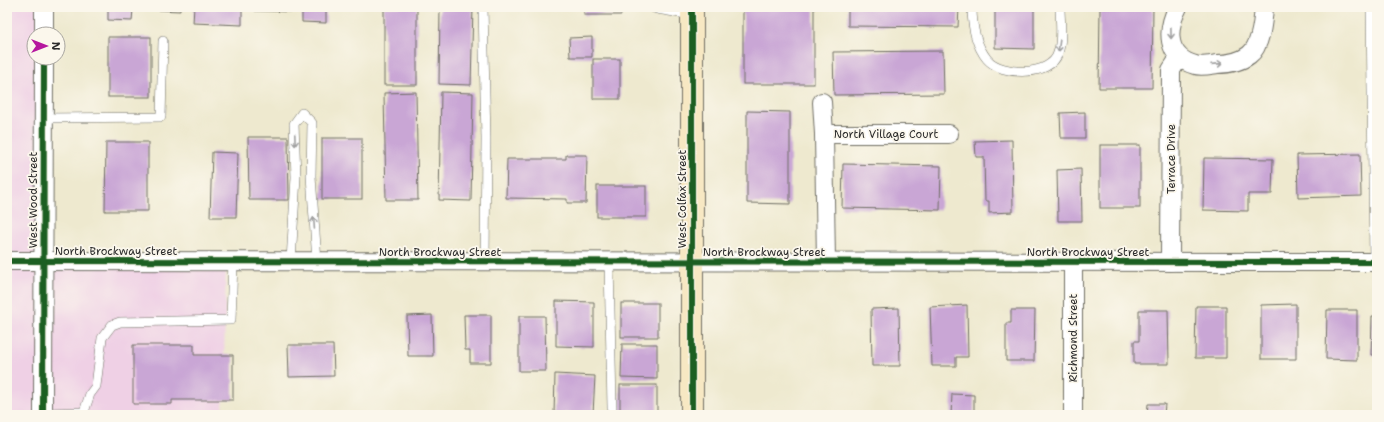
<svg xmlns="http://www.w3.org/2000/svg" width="1384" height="422" viewBox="0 0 1384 422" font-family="'Shantell Sans',sans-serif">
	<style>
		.built { fill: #efd0e5 }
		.building { fill: #c9a6d5 }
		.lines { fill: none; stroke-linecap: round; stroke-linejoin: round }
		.lane-casing { stroke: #6f6e64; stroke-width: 10 }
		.street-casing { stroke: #6f6e64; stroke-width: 20 }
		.secondary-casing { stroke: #6f6e64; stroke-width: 24 }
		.lane { stroke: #fff; stroke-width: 9 }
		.street { stroke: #fff; stroke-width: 18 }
		.secondary { stroke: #f7e8c3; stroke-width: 22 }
		.cycleway-casing { stroke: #fbf7ec; stroke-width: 8 }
		.cycleway { stroke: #1b5e20; stroke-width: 6 }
		.oneway { stroke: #a0a0a0 }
		.labels { text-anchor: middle; stroke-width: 3.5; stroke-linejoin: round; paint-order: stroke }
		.street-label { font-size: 11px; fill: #2b2b2b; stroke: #fbf7ec }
	</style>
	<rect width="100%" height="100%" fill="#fbf7ec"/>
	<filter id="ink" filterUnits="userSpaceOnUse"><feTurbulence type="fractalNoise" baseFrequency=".025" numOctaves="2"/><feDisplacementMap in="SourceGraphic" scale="8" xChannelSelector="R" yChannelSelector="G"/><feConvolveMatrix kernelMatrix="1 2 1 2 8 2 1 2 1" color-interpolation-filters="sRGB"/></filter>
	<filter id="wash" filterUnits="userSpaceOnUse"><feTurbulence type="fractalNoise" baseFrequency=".012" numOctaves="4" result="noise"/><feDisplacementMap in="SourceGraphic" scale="16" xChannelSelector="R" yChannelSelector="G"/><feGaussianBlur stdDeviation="0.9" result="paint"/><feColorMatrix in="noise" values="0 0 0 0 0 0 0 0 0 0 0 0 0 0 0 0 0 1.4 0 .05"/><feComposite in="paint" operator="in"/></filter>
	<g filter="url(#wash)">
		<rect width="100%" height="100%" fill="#eee9cf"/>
		<path class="built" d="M7,7H44V34H34V58H44L43,261H226L223,415H7Z"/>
		<g id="blocks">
			<g class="building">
				<path d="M108,7H180V11L133,9L132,21L108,20Z"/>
				<path d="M194,7H242V25L193,23Z"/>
				<path d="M255,7H326V23L302,22V12L255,11Z"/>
				<rect x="384" y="7" width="33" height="78"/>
				<path d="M440,7H473L471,85L439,84Z"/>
				<rect x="584" y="7" width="37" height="8"/>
				<rect x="743" y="7" width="71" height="77"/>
				<path d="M848,7H959L958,27L848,26Z"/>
				<path d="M995,7H1034V49L995,48Z"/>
				<path d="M1100,7H1153L1152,88H1099Z"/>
				<rect x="108" y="37" width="43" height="60"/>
				<path d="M592,37V57H570L569,38Z"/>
				<path d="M943,51L944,94L834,95L833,52Z"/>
				<rect x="593" y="59" width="27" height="40"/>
				<path d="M416,92L418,200H386L384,93Z"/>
				<path d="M441,92L473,93L471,201L439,200Z"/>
				<path d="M747,111L790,112V204L747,203Z"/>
				<path d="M1085,112V138H1061L1060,113Z"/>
				<path d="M248,137H288L289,200H249Z"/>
				<rect x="322" y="138" width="40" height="61"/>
				<path d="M1012,140L1013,212L989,213V201H985L984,157H976L975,141Z"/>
				<path d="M106,142H148V211H105Z"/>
				<rect x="1100" y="145" width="40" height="63"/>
				<path d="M212,152L238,153L236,217H210Z"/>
				<path d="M1360,154L1361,196L1298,198L1297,155Z"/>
				<path d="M566,155H587L586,203H567V199L506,198L507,159H566Z"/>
				<path d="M1204,158L1273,159L1272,194H1248V211L1203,210Z"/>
				<path d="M843,164L941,166L940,210L842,208Z"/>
				<path d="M1081,169L1082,221H1058L1057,170Z"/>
				<rect x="597" y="186" width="49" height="31"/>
				<path d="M556,301L594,302V347L556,346Z"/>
				<rect x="621" y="303" width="37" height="34"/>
				<path d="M1296,304V359H1261V305Z"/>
				<path d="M967,305L968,357H956V366H932L930,307Z"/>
				<path d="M1196,306H1226V358H1195Z"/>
				<path d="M899,308L900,366H872L871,309Z"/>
				<path d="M1011,310H1035L1034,361H1006V323H1011Z"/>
				<path d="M1139,310H1168L1169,364H1134V341H1139Z"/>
				<path d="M1327,310H1357V360L1326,359Z"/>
				<path d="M432,315L433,356H408L407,316Z"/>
				<path d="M464,315H491V363H470V350H465Z"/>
				<path d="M519,316H545L546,371H519Z"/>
				<path d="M1372,316H1377V355H1371Z"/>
				<path d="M622,344H657V379L621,378Z"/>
				<path d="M133,345H194V355H233V400H172V404H133Z"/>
				<path d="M288,345H333L334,376L289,377Z"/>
				<path d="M555,374L595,376L593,414L564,413V415H554Z"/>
				<rect x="620" y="385" width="37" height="30"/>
				<path d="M952,394L974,395V415H951Z"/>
				<path d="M1148,404H1165L1164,415H1147Z"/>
			</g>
		</g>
	</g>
	<g filter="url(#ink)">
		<use href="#blocks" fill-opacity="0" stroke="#6f6e64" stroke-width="1"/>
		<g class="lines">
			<g class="lane-casing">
				<g id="lane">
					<path d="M483,7L486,139L485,262"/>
					<path d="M652,7L657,9L692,15"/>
					<path d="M972,7C972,26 975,44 987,59C1001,76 1051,77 1058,53C1063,39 1060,21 1060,7"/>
					<path d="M1371,7L1374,262"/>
					<path d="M43,118L161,117L163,41"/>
					<path d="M291,261L296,177L294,124L302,113L312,123L311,176L317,261"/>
					<path d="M609,262L612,408"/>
					<path d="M43,413L84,412L90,394L96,386L102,338L112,325L120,322L231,320L233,261"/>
				</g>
			</g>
			<g class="street-casing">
				<g id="street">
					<path d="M44,7V34"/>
					<path d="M1178,7C1166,30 1166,57 1195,65C1201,67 1210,65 1217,64C1227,64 1240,62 1249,55C1261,46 1263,21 1264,7"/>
					<path d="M822,102L824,134"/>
					<path d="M7,261L1377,262"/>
					<path d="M826,262L824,134H949"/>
					<path d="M1170,262L1171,70L1179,58"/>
					<path d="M43,415L44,58"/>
					<path d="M1073,415V261"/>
				</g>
			</g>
			<g class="secondary-casing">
				<path id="secondary" d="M692,7V415"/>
			</g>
			<use href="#lane" class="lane"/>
			<use href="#street" class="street"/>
			<use href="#secondary" class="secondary"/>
			<g class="cycleway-casing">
				<g id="cycleway">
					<path d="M692,7V415"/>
					<path d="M7,261L1377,262"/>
					<path d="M43,415L44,58"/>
				</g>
			</g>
			<use href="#cycleway" class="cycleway"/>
		</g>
		<defs><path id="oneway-shaft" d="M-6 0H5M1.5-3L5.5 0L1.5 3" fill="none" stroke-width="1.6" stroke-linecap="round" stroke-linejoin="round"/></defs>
		<g class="oneway">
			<use href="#oneway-shaft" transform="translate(1171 33) rotate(89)"/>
			<use href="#oneway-shaft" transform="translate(1059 46) rotate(98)"/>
			<use href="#oneway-shaft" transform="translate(1217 64) rotate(-4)"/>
			<use href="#oneway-shaft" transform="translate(295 140) rotate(88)"/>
			<use href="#oneway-shaft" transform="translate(314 223) rotate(-94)"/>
		</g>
	</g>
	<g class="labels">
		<g class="street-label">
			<text x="886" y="138">North Village Court</text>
			<text transform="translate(1171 159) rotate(-90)" y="4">Terrace Drive</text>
			<text transform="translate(682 199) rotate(-90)" y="4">West Colfax Street</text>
			<text transform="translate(33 200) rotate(-90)" y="4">West Wood Street</text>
			<text x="116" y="255">North Brockway Street</text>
			<text x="440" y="256">North Brockway Street</text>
			<text x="764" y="256">North Brockway Street</text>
			<text x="1088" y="256">North Brockway Street</text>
			<text transform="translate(1073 338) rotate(-90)" y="4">Richmond Street</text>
		</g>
	</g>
	<rect width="1384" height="422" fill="none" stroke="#fbf7ec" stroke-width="24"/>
	<g transform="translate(46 46) rotate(90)"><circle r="19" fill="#fbf7ec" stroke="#a8a59f"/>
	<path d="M0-3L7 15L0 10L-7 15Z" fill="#b5179e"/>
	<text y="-6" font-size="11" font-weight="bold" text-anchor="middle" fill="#2b2b2b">N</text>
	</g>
</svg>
